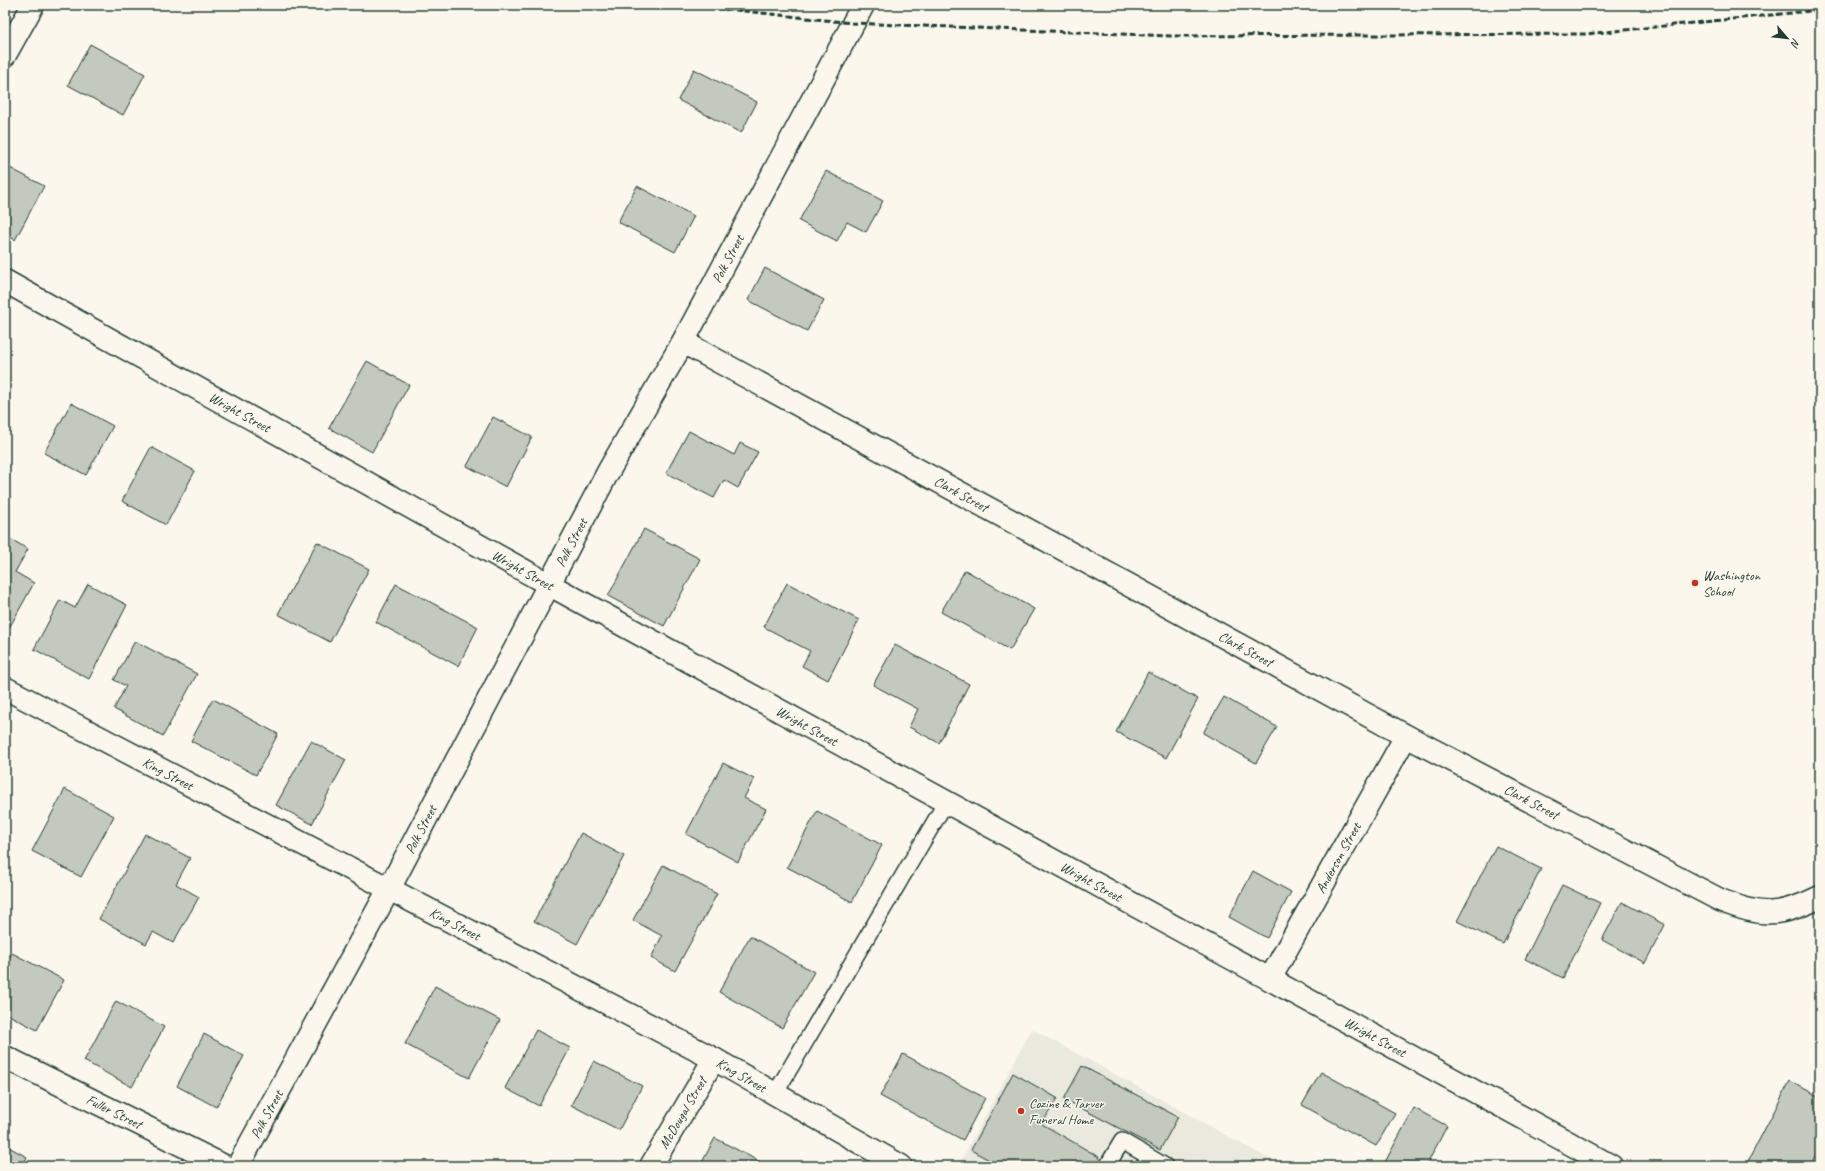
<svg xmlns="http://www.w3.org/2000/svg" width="1825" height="1171" viewBox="0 0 1825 1171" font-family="Caveat,sans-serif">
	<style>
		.built { fill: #eae9de }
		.building { fill: #c4c9be; stroke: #1f3d34 }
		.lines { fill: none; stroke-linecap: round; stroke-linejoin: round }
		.lane-casing { stroke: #1f3d34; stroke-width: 18 }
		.street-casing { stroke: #1f3d34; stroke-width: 25 }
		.lane { stroke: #fbf7ec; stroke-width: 15 }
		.street { stroke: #fbf7ec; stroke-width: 22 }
		.rail { stroke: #1f3d34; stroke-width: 3; stroke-dasharray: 6 3; stroke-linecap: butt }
		.poi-dot { fill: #c8321e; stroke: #fbf7ec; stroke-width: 1.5 }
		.labels { text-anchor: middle; stroke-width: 3; stroke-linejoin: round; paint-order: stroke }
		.street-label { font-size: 14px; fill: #1f3d34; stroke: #fbf7ec }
		.poi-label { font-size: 14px; fill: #1f3d34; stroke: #fbf7ec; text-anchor: start }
	</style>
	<rect width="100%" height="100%" fill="#fbf7ec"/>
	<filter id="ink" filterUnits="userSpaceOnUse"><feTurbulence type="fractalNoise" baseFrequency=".025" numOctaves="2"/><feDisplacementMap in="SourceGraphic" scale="8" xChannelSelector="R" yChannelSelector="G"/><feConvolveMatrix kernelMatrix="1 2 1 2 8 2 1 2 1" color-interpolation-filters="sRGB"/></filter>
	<g filter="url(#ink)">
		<path class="built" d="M1032,1029L1282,1166H958Z"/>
		<g class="building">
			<path d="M90,44L145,74L123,115L68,85Z"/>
			<path d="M694,69L757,102L741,133L678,100Z"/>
			<path d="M8,167L44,186L15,240L5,234V173Z"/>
			<path d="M826,171L883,201L866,232L847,222L837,241L799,221Z"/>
			<path d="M637,186L694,216L675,252L618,222Z"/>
			<path d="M765,268L824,300L807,331L748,300Z"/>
			<path d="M367,361L409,385L372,452L329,428Z"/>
			<path d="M71,403L113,426L86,475L44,453Z"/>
			<path d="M493,417L532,437L506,487L467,466Z"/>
			<path d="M689,431L734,455L740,443L758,452L738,488L724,480L714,498L666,473Z"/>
			<path d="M151,447L195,471L166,525L122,501Z"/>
			<path d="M644,529L700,559L664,626L608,596Z"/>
			<path d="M5,536L28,549L15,572L34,583L8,630L5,628Z"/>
			<path d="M317,542L369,569L330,642L278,614Z"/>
			<path d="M965,570L1034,609L1010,650L941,612Z"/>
			<path d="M787,583L859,620L828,680L802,666L810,651L764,627Z"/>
			<path d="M88,584L127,605L89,679L34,649L60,600L75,608Z"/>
			<path d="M396,584L478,627L458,666L376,622Z"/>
			<path d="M135,641L197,674L163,736L114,709L126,686L114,680Z"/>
			<path d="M895,645L969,684L939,743L909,727L918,709L873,685Z"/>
			<path d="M1148,672L1198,699L1166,758L1116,732Z"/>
			<path d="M1224,697L1277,727L1256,763L1203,733Z"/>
			<path d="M213,699L278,734L256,775L191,741Z"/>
			<path d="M311,741L346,760L312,824L276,805Z"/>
			<path d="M723,763L754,779L744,798L766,809L738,862L686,834Z"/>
			<path d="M65,789L114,816L81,877L32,851Z"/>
			<path d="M817,811L882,845L852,902L787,867Z"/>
			<path d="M581,833L624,856L577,944L534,921Z"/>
			<path d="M145,834L190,858L176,884L199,897L173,943L153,932L146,944L99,919Z"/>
			<path d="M1496,846L1541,869L1503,944L1457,921Z"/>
			<path d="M663,865L717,894L675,971L651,958L662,936L633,920Z"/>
			<path d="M1253,871L1291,892L1267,938L1229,917Z"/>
			<path d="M1562,885L1600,903L1563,978L1525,959Z"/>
			<path d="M1622,902L1665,925L1645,963L1602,940Z"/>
			<path d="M750,936L814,972L782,1028L719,992Z"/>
			<path d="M12,953L64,980L37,1030L5,1013V965Z"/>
			<path d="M435,986L500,1020L469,1078L405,1044Z"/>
			<path d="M116,1001L164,1027L132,1087L84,1061Z"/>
			<path d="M536,1030L570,1048L539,1106L505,1088Z"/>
			<path d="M204,1034L244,1056L216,1107L177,1086Z"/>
			<path d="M903,1054L985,1098L963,1140L880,1096Z"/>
			<path d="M594,1061L642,1086L619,1130L571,1105Z"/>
			<path d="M1082,1066L1178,1117L1160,1150L1064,1099Z"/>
			<path d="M1321,1072L1395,1113L1376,1146L1302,1105Z"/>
			<path d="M1013,1073L1057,1098L1042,1124L1099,1157L1094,1166H1000L971,1150Z"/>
			<path d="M1790,1081L1820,1097V1146L1810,1166H1747L1746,1165Z"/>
			<path d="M1414,1108L1447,1126L1426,1166H1387L1384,1164Z"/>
			<path d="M715,1138L768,1166H700Z"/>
			<path d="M5,1145L27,1157L22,1166H5Z"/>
		</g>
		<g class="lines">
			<g class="lane-casing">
				<g id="lane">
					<path d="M775,1094L946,802"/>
					<path d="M1107,1166L1122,1141L1165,1166"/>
				</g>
			</g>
			<g class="street-casing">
				<g id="street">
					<path d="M5,55L33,5"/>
					<path id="s1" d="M5,281L550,585L1611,1166"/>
					<path id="s2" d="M683,342L1406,736L1720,900C1761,917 1780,917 1820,897"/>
					<path id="s3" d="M5,688L714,1059L901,1166"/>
					<path id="s4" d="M1270,979L1406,736"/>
					<path id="s5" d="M5,1057L224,1166"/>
					<path id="s6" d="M238,1166L389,889L608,472L683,342L863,5"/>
					<path id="s7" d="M651,1166L714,1059"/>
				</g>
			</g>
			<use href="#lane" class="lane"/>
			<use href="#street" class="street"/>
			<path class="rail" d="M690,5L852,23L1171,36L1586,34L1820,10"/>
		</g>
	</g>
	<g class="poi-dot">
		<circle cx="1695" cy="583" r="4"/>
		<circle cx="1021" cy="1111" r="4"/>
	</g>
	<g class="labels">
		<g class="street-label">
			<text dy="5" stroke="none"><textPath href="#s6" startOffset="1031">Polk Street</textPath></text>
			<text dy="5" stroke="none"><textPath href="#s1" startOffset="269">Wright Street</textPath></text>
			<text dy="5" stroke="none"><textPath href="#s2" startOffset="317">Clark Street</textPath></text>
			<text dy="5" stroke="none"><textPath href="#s6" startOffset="707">Polk Street</textPath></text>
			<text dy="5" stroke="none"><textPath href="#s1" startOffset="593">Wright Street</textPath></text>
			<text dy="5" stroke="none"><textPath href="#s2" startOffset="641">Clark Street</textPath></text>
			<text dy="5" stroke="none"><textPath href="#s1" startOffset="917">Wright Street</textPath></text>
			<text dy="5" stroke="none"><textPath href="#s3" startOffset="184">King Street</textPath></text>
			<text dy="5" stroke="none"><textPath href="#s2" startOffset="965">Clark Street</textPath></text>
			<text dy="5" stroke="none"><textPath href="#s6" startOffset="383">Polk Street</textPath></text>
			<text dy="5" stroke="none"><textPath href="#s4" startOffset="139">Anderson Street</textPath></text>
			<text dy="5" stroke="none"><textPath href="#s1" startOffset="1241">Wright Street</textPath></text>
			<text dy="5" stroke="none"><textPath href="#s3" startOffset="508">King Street</textPath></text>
			<text dy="5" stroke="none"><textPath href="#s1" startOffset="1565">Wright Street</textPath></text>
			<text dy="5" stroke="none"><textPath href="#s3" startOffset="832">King Street</textPath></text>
			<text dy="5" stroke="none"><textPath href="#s5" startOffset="122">Fuller Street</textPath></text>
			<text dy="5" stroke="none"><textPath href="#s7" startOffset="62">McDougal Street</textPath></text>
			<text dy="5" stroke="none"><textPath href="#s6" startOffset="59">Polk Street</textPath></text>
		</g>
		<g class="poi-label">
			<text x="1703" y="580">Washington<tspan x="1703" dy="16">School</tspan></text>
			<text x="1029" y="1108">Cozine &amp; Tarver<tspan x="1029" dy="16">Funeral Home</tspan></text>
		</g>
	</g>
	<rect width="1825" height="1171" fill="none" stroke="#fbf7ec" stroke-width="20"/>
	<rect x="10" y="10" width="1805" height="1151" fill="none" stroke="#1f3d34" stroke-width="1.5" filter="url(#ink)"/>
	<g transform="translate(1787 38) rotate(118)" stroke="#fbf7ec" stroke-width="3" paint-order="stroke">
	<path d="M0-3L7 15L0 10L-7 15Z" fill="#1f3d34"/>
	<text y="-6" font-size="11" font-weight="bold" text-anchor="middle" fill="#1f3d34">N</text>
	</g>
</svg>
